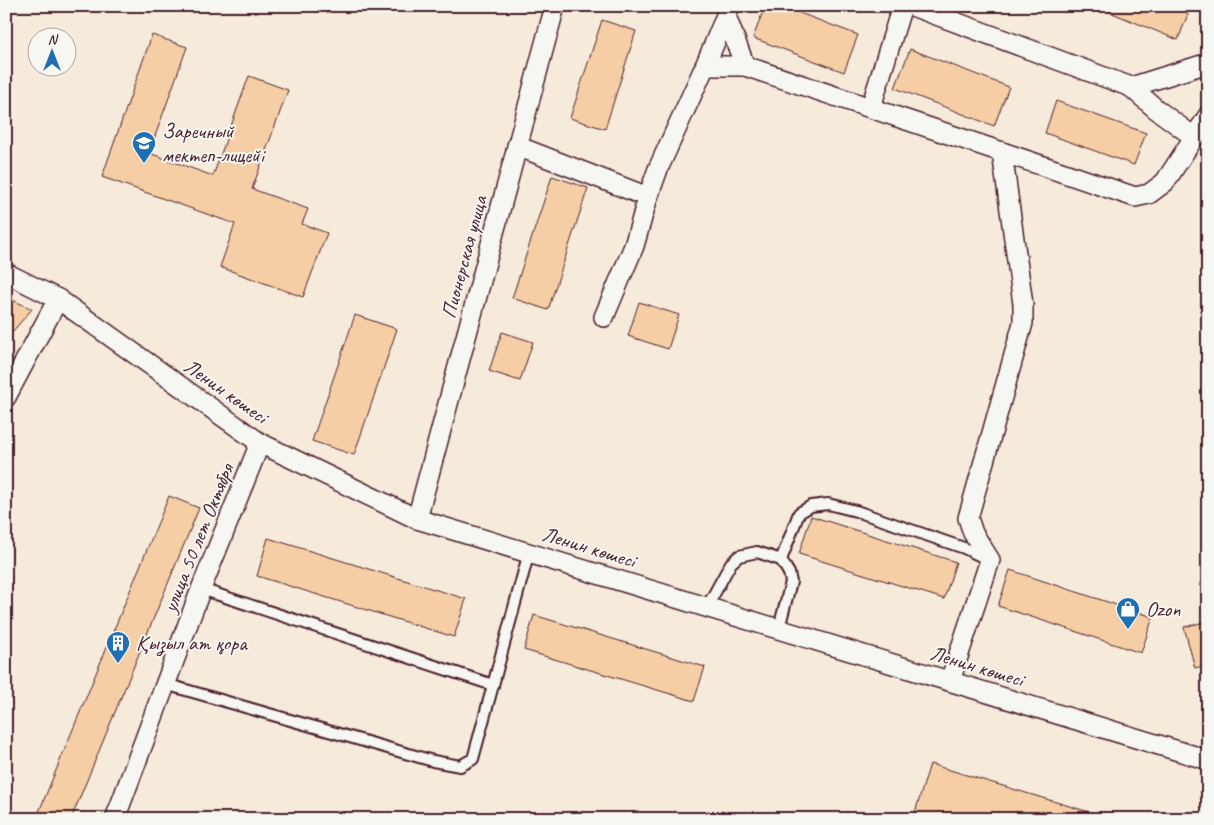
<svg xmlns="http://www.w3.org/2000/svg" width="1214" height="825" viewBox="0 0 1214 825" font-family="Caveat,sans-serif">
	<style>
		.building { fill: #f6cea5; stroke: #4a1f2b }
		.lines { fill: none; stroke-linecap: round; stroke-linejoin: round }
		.lane-casing { stroke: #4a1f2b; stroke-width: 14 }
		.street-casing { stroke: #4a1f2b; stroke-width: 22 }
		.lane { stroke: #f6f6f2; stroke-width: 10 }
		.street { stroke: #f6f6f2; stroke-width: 19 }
		.labels { text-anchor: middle; stroke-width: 4; stroke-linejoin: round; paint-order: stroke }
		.poi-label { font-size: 21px; fill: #4a1f2b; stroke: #f6f6f2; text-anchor: start }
		.street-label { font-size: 21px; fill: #4a1f2b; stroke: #f6f6f2 }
	</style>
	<rect width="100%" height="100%" fill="#f6eadb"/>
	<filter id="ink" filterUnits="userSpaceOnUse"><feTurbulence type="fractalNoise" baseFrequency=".02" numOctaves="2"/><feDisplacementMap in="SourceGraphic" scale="10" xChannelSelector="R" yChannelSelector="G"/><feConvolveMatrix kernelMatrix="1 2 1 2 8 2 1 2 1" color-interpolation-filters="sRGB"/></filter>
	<g filter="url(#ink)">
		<g class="building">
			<path d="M765,6H781L858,35L844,72L753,38Z"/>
			<path d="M1095,6H1191L1178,40Z"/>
			<path d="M602,20L636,31L605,129L570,118Z"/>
			<path d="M152,35L187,47L149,153L213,176L249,76L288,90L252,189L308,209L302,224L327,233L303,297L220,267L235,224L102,177Z"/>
			<path d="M910,49L1009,87L994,126L895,88Z"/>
			<path d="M1056,101L1146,133L1134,165L1045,133Z"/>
			<path d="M552,176L588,188L548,310L512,298Z"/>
			<path d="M6,297L32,309L6,339Z"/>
			<path d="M639,302L679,315L668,349L628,336Z"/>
			<path d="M355,315L397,329L354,455L312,441Z"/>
			<path d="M502,332L533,342L520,381L489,371Z"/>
			<path d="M169,496L199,508L71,819H36Z"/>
			<path d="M811,516L956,562L944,599L799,554Z"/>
			<path d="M268,538L466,599L454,637L257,576Z"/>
			<path d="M1010,570L1153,617L1141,653L998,606Z"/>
			<path d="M534,615L705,667L694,701L524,650Z"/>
			<path d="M1208,621V665L1195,668L1184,627Z"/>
			<path d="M930,764L1099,815L1098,819H913Z"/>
		</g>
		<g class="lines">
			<g class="lane-casing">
				<g id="lane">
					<path d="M781,560L799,513L811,506L828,504L856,511L964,548L987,559"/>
					<path d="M201,589L493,685"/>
					<path d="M707,607L731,563L739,556L757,552L781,560L789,573L791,582L779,628"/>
					<path d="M165,684L433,761L460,766L473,759L529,552"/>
				</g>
			</g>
			<g class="street-casing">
				<g id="street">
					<path d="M912,6L1131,87L1156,109L1194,137"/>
					<path d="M726,16L745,66"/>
					<path d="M705,66H745L1002,152L1023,304V323L968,518L973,533L990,560L950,681"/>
					<path d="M1131,87L1208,63"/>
					<path d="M871,107L902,6"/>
					<path d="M517,146L648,197L658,169L705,66L730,6"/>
					<path d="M1002,152L1135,197L1149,194L1165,182L1208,116"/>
					<path d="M6,273L58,299L260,443L417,519L1208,760"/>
					<path d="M604,317L634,246L648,197"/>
					<path d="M6,397L58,299"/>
					<path d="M417,519L555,6"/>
					<path d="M115,819L201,589L260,443"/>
				</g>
			</g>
			<use href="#lane" class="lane"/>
			<use href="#street" class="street"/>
		</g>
	</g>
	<defs>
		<g id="school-pin" transform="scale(1.25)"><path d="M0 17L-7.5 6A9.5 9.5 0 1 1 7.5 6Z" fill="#1f6fb2" stroke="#f6f6f2"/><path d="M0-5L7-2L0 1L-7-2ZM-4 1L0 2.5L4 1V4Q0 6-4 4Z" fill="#fff"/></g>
		<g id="shop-pin" transform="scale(1.25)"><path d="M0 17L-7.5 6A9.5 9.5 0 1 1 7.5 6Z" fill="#1f6fb2" stroke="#f6f6f2"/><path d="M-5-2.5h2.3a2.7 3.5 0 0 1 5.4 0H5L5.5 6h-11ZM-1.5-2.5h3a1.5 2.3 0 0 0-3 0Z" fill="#fff"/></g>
		<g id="building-pin" transform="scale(1.25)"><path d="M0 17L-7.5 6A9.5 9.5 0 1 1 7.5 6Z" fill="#1f6fb2" stroke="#f6f6f2"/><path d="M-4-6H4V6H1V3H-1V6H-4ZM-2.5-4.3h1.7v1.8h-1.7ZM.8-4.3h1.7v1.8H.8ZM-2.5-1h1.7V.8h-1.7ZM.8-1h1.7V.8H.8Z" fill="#fff"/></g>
	</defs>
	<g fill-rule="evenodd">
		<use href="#school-pin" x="144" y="143"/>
		<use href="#shop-pin" x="1128" y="609"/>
		<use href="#building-pin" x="118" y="643"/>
	</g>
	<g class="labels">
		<g class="poi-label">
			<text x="162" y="138">Заречный<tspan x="162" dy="24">мектеп-лицейі</tspan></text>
			<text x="1146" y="616">Ozon</text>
			<text x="136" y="650">Қызыл ат қора</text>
		</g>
		<g class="street-label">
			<text transform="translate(464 257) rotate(-75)" y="7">Пионерская улица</text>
			<text transform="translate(226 391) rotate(35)" y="7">Ленин көшесі</text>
			<text transform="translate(198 538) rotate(-68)" y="7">улица 50 лет Октября</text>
			<text transform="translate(589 547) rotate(17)" y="7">Ленин көшесі</text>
			<text transform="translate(977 666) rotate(17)" y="7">Ленин көшесі</text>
		</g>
	</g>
	<rect width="1214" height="825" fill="none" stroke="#f6f6f2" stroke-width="25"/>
	<rect x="12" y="12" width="1189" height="800" fill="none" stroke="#4a1f2b" stroke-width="2" filter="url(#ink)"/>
	<g transform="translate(52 52)"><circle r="24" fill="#f6f6f2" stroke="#b1a0a2"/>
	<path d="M0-4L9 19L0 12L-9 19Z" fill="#1f6fb2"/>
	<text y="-8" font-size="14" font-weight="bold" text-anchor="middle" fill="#4a1f2b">N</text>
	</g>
</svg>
